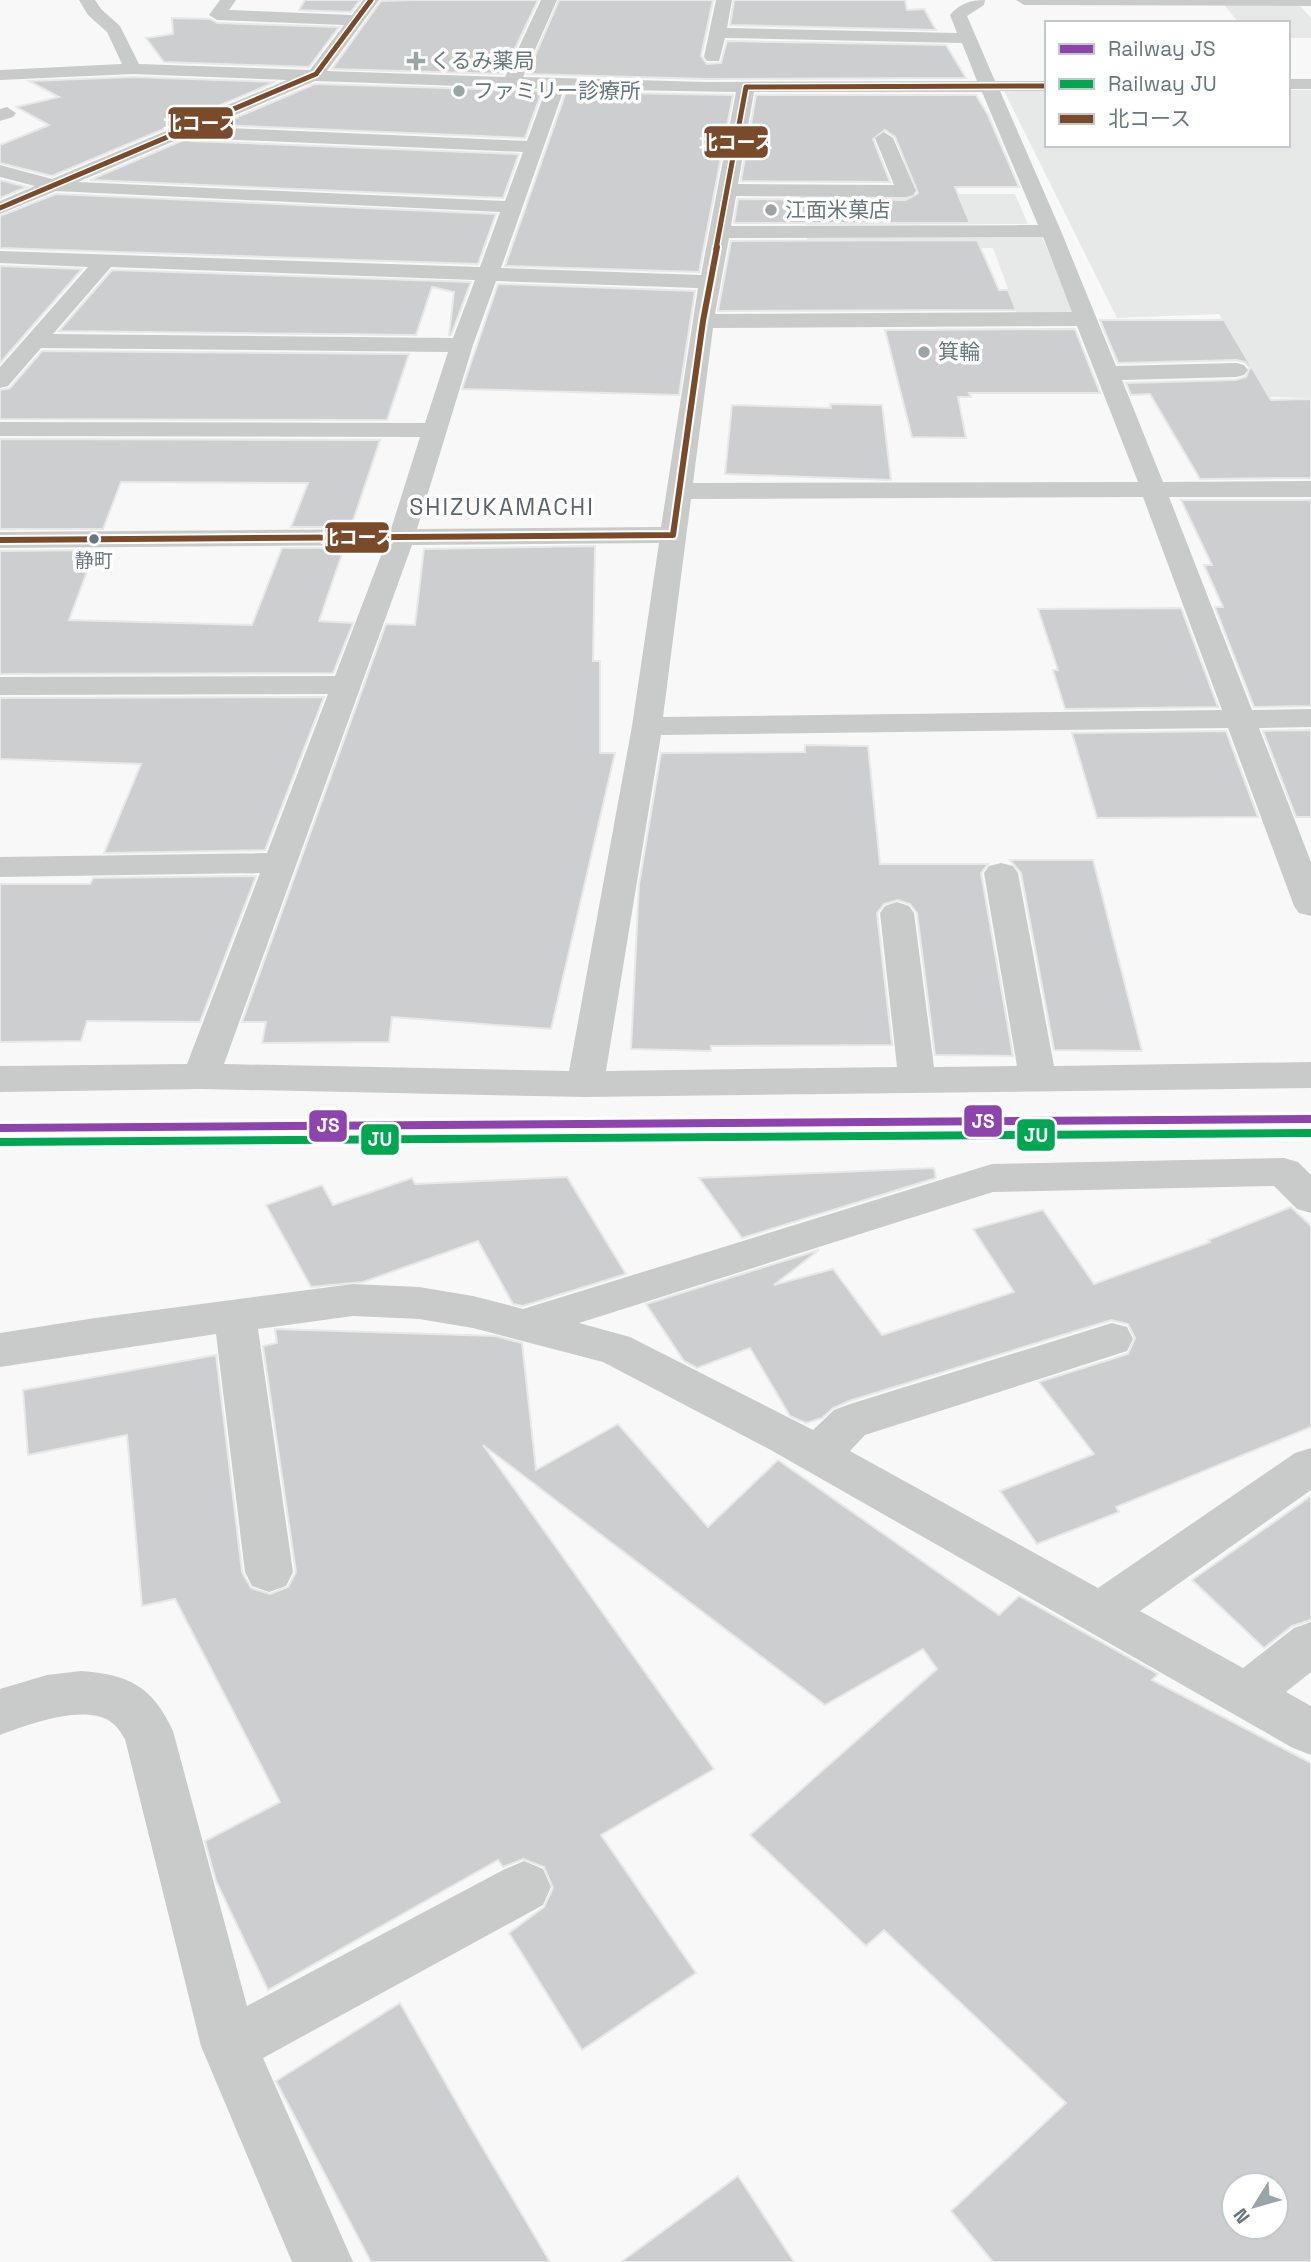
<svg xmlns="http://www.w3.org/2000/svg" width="1311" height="2262" viewBox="0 0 1311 2262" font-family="'Space Grotesk','Noto Sans JP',sans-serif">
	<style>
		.built { fill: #e7e9e8 }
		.building { fill: #cdcecf; stroke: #e8e8e8; stroke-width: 2; fill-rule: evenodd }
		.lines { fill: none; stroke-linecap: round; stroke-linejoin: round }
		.minor { fill: #c9cbcb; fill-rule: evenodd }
		.bus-1-far1-casing { stroke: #fff; stroke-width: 8 }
		.bus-1-casing { stroke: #fff; stroke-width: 10 }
		.bus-1-far1 { stroke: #7a4b2a; stroke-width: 5 }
		.bus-1 { stroke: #7a4b2a; stroke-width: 6 }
		.rail-1-casing { stroke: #fff; stroke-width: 6 }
		.rail-2-casing { stroke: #fff; stroke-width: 6 }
		.rail-1 { fill: #8e44ad; fill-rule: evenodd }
		.rail-2 { fill: #00a651; fill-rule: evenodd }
		.poi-dot { fill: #99a5a9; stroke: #fff; stroke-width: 2.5 }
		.bus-dot { fill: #66787f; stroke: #fff; stroke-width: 2.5 }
		.labels { text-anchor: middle; stroke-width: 7; stroke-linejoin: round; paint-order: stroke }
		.far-bus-label { font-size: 19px; fill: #66787f; stroke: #fff }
		.far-poi-label { font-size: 21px; fill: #66787f; stroke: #fff; text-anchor: start }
		.far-quarter-label { font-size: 23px; letter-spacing: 2px; fill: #58656b; stroke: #fff }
		.line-badge { stroke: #fff; stroke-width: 2.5 }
		.badge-label { font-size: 19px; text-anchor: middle; font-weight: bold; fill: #fff }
	</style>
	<rect width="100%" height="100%" fill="#f8f8f8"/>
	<g class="built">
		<path d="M1223,3H1297L1311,18V38H1288V23H1223L1237,21Z"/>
		<path d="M1288,90H1311V398L1269,397L1219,314L1117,318L1004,91H1047V145H1288Z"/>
		<path d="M799,194H1015L1028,224L805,225Z"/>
		<path d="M1041,235L1075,315L1018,316L993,248L809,249L807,237Z"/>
	</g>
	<g class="building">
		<path d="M305,0H360L351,12L299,10Z"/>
		<path d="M412,0H538L503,74L332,69L381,1Z"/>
		<path d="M559,0H713L701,56L707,64L721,63L727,41L946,45L966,78L708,79L527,74Z"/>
		<path d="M734,0H905L907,10L924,9L936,30L730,25Z"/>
		<path d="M172,18L210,19L217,23L339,27L309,67L164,62L146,38L173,34Z"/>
		<path d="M133,77L275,82L52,176L0,163V145L49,125L16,107L59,97L29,81Z"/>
		<path d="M315,84L542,91L525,138L219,125Z"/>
		<path d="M566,92L733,95L699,272L505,266Z"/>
		<path d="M756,95H976L988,115L1019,187H955L970,223H734L738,199L906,200L918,193L895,137L885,130L873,139L890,182L741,181Z"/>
		<path d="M186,139L192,141L519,154L503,198L90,180Z"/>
		<path d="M0,180L27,187L0,198Z"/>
		<path d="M56,194L496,214L478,264L0,248V216Z"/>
		<path d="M977,240L999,290H1008L1016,310L718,311L731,241Z"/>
		<path d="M0,266L82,269L0,363Z"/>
		<path d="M112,270L471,282L451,335H449L454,292L432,287L416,335L59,331Z"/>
		<path d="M498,284L695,291L679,395L462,389Z"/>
		<path d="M1100,320H1224L1271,400L1311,399V478L1200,479L1150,394L1131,395L1126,383L1236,380L1246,377L1250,368L1245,362L1236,360L1118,363Z"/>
		<path d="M1075,329L1100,393H969L971,397H958L966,438L912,437L885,330Z"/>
		<path d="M42,351L409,354L387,420L0,419V390L10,388Z"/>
		<path d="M830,404L882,405L891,480L725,474L732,405L831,408Z"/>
		<path d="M0,439L380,440L351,527H291L308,483L121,482L103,529H0Z"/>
		<path d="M1181,500H1311V706L1254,707L1215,607H1223L1204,565H1212Z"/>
		<path d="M595,546L593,661H600V753H615L551,1029L392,1017L389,1042L262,1043L266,1022H242L386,624L415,625L424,549Z"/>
		<path d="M282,548H344L319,621L353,623L333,673L0,674V551L95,550L69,620L252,625Z"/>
		<path d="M1181,608L1218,707L1065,709L1053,670H1058L1038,609Z"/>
		<path d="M324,697L265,850L104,853L141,764L0,759V698Z"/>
		<path d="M1311,730V817H1296L1263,731Z"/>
		<path d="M1226,731L1258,817L1097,818L1072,733Z"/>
		<path d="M805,745L868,746L880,864H988L981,873L1013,1056L935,1055L917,913L910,904L898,900L884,904L877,913L892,1045L711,1046V1051L631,1049L639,885L661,753L805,752Z"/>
		<path d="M1010,860H1093L1142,1051L1054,1050L1021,873Z"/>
		<path d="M256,876L200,1022L87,1021L81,1041L0,1042V884H90L93,878Z"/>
		<path d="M934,1168L936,1178L742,1238L699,1178Z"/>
		<path d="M567,1177L626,1274L523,1306L513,1304L478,1241L363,1282L311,1287L266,1205L322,1185L333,1205L412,1178L415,1184Z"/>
		<path d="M1291,1207L1311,1226V1427L1116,1507L1119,1512L1037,1544L1000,1491L1094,1454L1039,1382L1128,1354L1135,1338L1128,1324L1111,1320L849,1401L833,1408L822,1418L806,1423L790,1416L750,1348L697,1368L684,1361L646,1304L819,1250L774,1285L833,1269L882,1335L1014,1292L973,1229L1043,1210L1094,1284L1210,1242L1208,1240Z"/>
		<path d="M275,1329L495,1336L522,1343L536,1470L618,1424L708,1527L778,1460L999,1615L1019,1596L1158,1674L1152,1680L1311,1763V2262H993L951,2211L1066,2103L884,1930L866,1946L750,1835L937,1669L923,1649L825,1705L483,1445L714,1769L601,1835L696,1973L582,2050L509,1933L544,1907L553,1888L544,1867L523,1859L503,1867L498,1860L268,1990L216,1881L205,1841L280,1802L175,1599L142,1606L127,1435L28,1455L23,1390L216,1355L242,1572L251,1588L270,1594L288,1587L296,1572L263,1346L277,1343ZM1234,2185H1276V2227H1234Z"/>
		<path d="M1311,1496V1620L1292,1626L1264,1648L1192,1580Z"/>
		<path d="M400,2003L471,2128L550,2262H371L276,2081Z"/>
		<path d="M738,2176L794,2262H621Z"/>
	</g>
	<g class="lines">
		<g class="minor">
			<path d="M79,0H95L101,9L120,26L139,64L310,70L344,25L217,20L209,15L220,0H236L229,10L352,15L363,0H379L327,71L505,77L541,0H557L523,77L708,82L977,81L962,43L725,38L719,61H707L704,57L716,0H732L727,28L957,33L950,15C959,4 970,0 985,0L984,5L967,16L995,81H1047V91H1000L1061,231L1116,366L1236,363L1244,365L1248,370L1244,375L1236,377L1122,380L1163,482L1311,481V497H1169L1252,710L1311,709V727L1259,728L1311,862V916L1299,913L1294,906L1228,728L661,735L606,1071L897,1067L880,913L885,906L897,902L909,906L914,913L934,1067L1017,1066L984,873L989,866L1001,863L1013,866L1018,873L1054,1066L1311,1062V1088L585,1097L201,1089L0,1092V1066L187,1064L260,873L0,877V857L267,853L328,694L0,695V677L335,676L385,545L0,548V532L391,529L420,437L0,436V422L425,423L448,352L41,348L8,386L0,388V367L88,267L0,263V251L480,267L500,212L56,191L0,214V201L35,186L0,177V165L52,179L287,80L133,74L0,80V70L122,64L107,32L88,15ZM315,81L546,89L527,141L207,127ZM564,89L736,92L701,275L501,268ZM754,92H982L1038,225L731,226L736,196L906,197L913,195L916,191L893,138L884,132L875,138L894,185L738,184ZM186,136L192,138L523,152L505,201L78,182ZM1043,237L1072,312L715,314L729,238ZM111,267L475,280L453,338L53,334ZM496,281L698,288L661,527L417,529L473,345ZM1077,326L1138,482L693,483L713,328ZM1143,497L1222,710L663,717L691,499ZM659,543L632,726L569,1071L224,1064L412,545Z"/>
			<path d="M1016,0H1311V6L1024,5Z"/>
			<rect x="1288" y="79" width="23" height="10"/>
			<path d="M7,107L16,113L13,117L0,121V109Z"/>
			<path d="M1284,1158L1298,1162L1311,1175V1213L1297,1209L1274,1186L993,1192L579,1323L630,1337L813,1430L834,1410L850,1404L1112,1323L1127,1327L1133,1339L1127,1351L865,1435L850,1451L1098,1588L1295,1453L1311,1448V1490L1140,1611L1243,1668L1294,1628L1311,1622V1672L1286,1692L1311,1706V1755L1293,1748L769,1449L603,1362L473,1328L419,1319L353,1316L258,1329L293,1572L286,1586L269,1592L252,1586L245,1572L216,1334L0,1367V1333L95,1318L353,1284L419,1287L473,1296L523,1309L992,1164Z"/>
			<path d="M81,1671C129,1674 153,1687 173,1731L247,2006L505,1869L524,1861L543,1869L551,1887L543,1905L263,2058L353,2262H292L201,2046L125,1739C121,1733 117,1726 111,1722C85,1703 27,1725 0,1735V1689L47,1675Z"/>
		</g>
		<g class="bus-1-far1-casing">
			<g id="bus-1-far1">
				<path d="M0,208L316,74L371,0"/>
				<path d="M716,249L746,87L1047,86"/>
			</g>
		</g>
		<g class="bus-1-casing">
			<path id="bus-1" d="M0,540L673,535L703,321L717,247"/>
		</g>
		<use href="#bus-1-far1" class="bus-1-far1"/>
		<use href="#bus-1" class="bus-1"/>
		<g class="rail-1-casing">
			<path id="rail-1" d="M1311,1115V1123L0,1132V1124Z"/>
		</g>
		<g class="rail-2-casing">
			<path id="rail-2" d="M1311,1129V1137L0,1146V1138Z"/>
		</g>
		<use href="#rail-1" class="rail-1"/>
		<use href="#rail-2" class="rail-2"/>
	</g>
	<g class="poi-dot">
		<path d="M412.5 50.5h7v7h7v7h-7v7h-7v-7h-7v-7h7z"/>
		<circle cx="459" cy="91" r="7"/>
		<circle cx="771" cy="210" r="7"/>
		<circle cx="924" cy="352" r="7"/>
	</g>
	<circle class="bus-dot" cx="94" cy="539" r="6"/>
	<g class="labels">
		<g class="far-bus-label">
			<text x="94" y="567">静町</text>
		</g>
		<g class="far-poi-label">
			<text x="430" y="68">くるみ薬局</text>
			<text x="473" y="98">ファミリー診療所</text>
			<text x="785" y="217">江面米菓店</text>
			<text x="938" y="359">箕輪</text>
		</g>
		<g class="far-quarter-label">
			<text x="502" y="515">SHIZUKAMACHI</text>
		</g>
	</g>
	<g class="line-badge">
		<rect x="167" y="106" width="67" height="34" rx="7" fill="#7a4b2a"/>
		<rect x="703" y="125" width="66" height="34" rx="7" fill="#7a4b2a"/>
		<rect x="324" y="521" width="66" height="33" rx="7" fill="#7a4b2a"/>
		<rect x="963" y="1104" width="40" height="34" rx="7" fill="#8e44ad"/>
		<rect x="308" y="1109" width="40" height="34" rx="7" fill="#8e44ad"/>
		<rect x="1016" y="1118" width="40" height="34" rx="7" fill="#00a651"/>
		<rect x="360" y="1123" width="40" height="33" rx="7" fill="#00a651"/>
	</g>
	<g class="badge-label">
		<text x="200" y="130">北コース</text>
		<text x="736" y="149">北コース</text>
		<text x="357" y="544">北コース</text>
		<text x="983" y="1128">JS</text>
		<text x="328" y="1132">JS</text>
		<text x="1036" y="1142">JU</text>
		<text x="380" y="1146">JU</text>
	</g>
	<rect x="1045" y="21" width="245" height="126" fill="#ffffff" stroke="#c2c9cc" stroke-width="2"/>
	<rect x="1059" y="44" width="35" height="10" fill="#8e44ad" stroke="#c2c9cc" stroke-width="2"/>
	<text x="1108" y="56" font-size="21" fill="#66787f">Railway JS</text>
	<rect x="1059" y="79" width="35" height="10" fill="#00a651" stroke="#c2c9cc" stroke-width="2"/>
	<text x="1108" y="91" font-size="21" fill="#66787f">Railway JU</text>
	<rect x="1059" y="114" width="35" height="10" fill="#7a4b2a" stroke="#c2c9cc" stroke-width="2"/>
	<text x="1108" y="126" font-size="21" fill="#66787f">北コース</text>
	<g transform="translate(1255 2206) rotate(233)"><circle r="33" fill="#ffffff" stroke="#c2c9cc" stroke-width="2"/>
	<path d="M0-5L12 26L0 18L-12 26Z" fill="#99a5a9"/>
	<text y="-10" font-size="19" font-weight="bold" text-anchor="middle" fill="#66787f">N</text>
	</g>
</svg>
